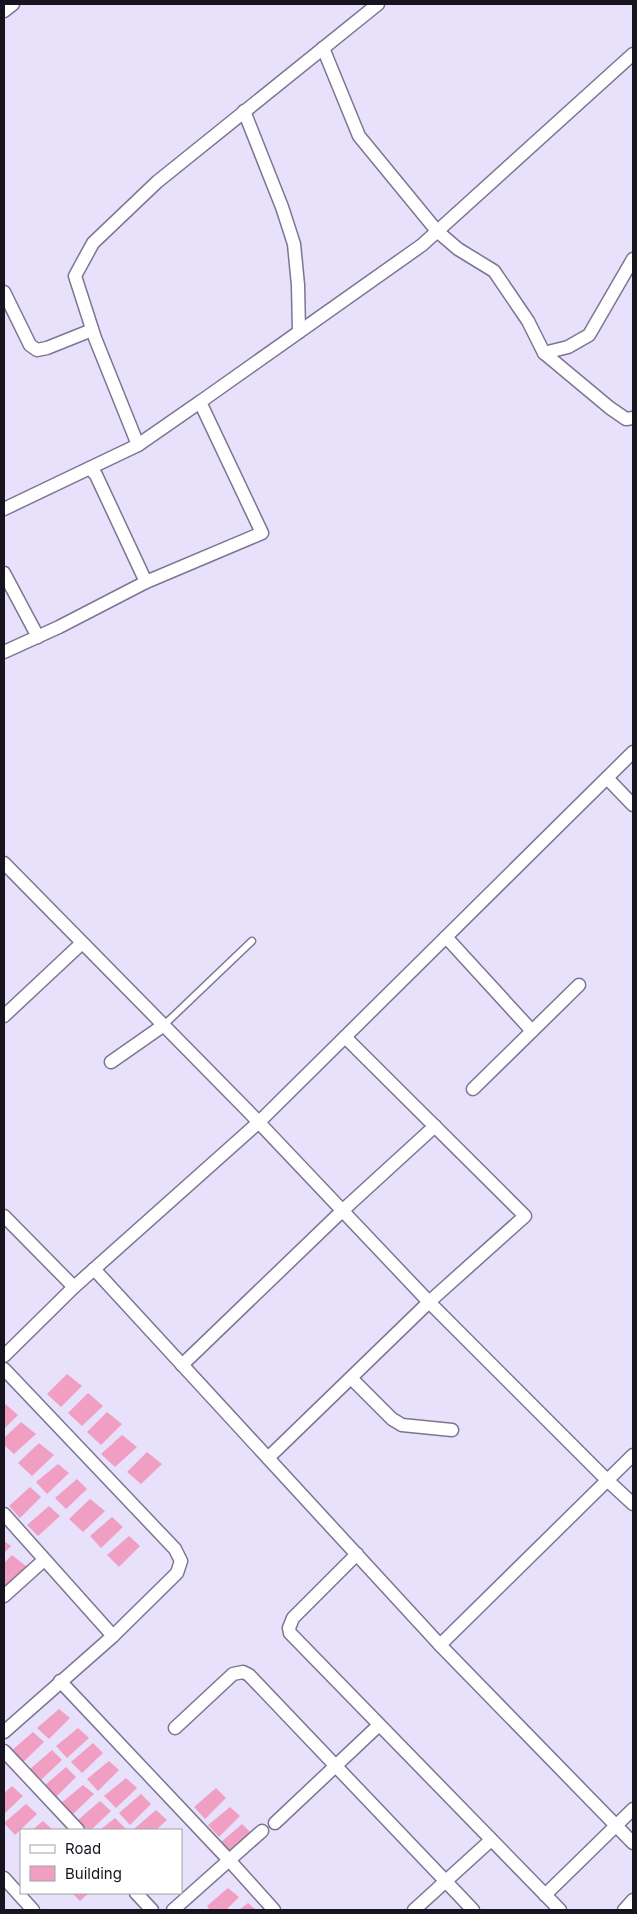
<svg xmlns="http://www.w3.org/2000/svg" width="637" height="1914" viewBox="0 0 637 1914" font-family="Inter,sans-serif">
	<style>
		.building { fill: #f19ec3 }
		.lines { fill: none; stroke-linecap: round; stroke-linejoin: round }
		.service-casing { stroke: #7d7593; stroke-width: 9 }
		.minor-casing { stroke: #7d7593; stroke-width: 15 }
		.service { stroke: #fff; stroke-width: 6 }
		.minor { stroke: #fff; stroke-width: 12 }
	</style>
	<rect width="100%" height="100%" fill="#e7e1fc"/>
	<g class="building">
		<path d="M67,1374L82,1386L61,1407L47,1394Z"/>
		<path d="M88,1393L103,1406L82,1426L68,1413Z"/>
		<path d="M4,1403L18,1415L4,1429Z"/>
		<path d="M107,1412L122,1424L101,1445L87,1432Z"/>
		<path d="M21,1422L36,1434L14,1454L4,1445V1438Z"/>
		<path d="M122,1435L137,1447L115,1467L101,1454Z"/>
		<path d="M39,1443L54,1455L32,1476L18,1463Z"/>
		<path d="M147,1452L162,1464L141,1484L127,1472Z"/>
		<path d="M58,1464L69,1473L47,1494L36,1482Z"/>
		<path d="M77,1479L87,1489L66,1509L55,1498Z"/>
		<path d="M30,1487L41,1497L20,1518L9,1506Z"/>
		<path d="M90,1499L105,1511L83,1532L69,1519Z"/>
		<path d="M49,1506L60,1516L38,1536L27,1525Z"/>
		<path d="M112,1517L123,1527L101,1548L90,1536Z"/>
		<path d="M129,1536L140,1546L119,1567L107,1555Z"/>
		<path d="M4,1541L11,1546L4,1553Z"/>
		<path d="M12,1555L27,1567L5,1588L4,1586V1563Z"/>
		<path d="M59,1709L70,1718L49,1739L37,1728Z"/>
		<path d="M78,1728L89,1738L67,1758L56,1746Z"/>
		<path d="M33,1732L44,1742L22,1763L11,1751Z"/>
		<path d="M93,1743L103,1753L82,1773L71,1762Z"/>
		<path d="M52,1750L62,1760L41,1780L30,1769Z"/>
		<path d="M109,1761L119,1770L98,1791L87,1779Z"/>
		<path d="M66,1767L76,1777L55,1798L44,1786Z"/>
		<path d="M126,1778L137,1788L116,1808L104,1796Z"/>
		<path d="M83,1785L94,1794L72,1815L61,1803Z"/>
		<path d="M12,1786L23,1796L4,1814V1793Z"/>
		<path d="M216,1788L226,1798L205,1819L194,1807Z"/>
		<path d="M141,1794L151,1804L130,1825L119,1813Z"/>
		<path d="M100,1801L111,1811L91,1830H88L78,1820Z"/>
		<path d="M26,1804L37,1814L15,1835L4,1823Z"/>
		<path d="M230,1807L240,1816L219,1837L208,1825Z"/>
		<path d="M156,1810L167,1820L156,1830H136L134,1829Z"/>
		<path d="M115,1818L125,1828L122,1830H100Z"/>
		<path d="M43,1821L53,1830H32Z"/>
		<path d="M242,1824L252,1834L231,1854L220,1843Z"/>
		<path d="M228,1888L239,1897L226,1910H210L207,1906Z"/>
		<path d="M72,1893H89L80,1901Z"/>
		<path d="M248,1903L256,1910H239Z"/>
	</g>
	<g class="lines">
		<g class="service-casing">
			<path id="service" d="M164,1025L252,941"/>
		</g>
		<g class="minor-casing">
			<g id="minor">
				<path d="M4,11L13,4"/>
				<path d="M323,48L359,136L437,231L458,249L494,271L528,321L544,353L610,408L626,419L633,418"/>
				<path d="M244,111L282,207L294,244L298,285L299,332"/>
				<path d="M4,292L30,345L37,350L47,348L92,330"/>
				<path d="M544,353L568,347L589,335L633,259"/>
				<path d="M138,445L200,402"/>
				<path d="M90,468L96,475L146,582"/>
				<path d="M4,509L138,445L95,338L75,276L93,243L157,182L378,4"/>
				<path d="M4,573L38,637"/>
				<path d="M4,652L59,627L146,582L262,533L200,402L422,245L633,54"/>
				<path d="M607,778L633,805"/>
				<path d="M4,863L248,1111L429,1302L607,1480L633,1504"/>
				<path d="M446,937L532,1031"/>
				<path d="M4,1016L82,943"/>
				<path d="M111,1062L164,1025"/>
				<path d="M473,1089L579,985"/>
				<path d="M4,1216L74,1287"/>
				<path d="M94,1269L440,1645L633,1843"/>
				<path d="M4,1356L74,1287L259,1122L633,752"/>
				<path d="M182,1365L342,1211L435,1126"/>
				<path d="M4,1369L175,1549L181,1561L177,1573L113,1636L4,1732"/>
				<path d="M351,1378L392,1419L402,1425L452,1430"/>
				<path d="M268,1458L429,1302L525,1216L345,1037"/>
				<path d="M4,1514L113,1636"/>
				<path d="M357,1554L293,1618L289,1628L290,1633L560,1910"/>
				<path d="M4,1596L44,1560"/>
				<path d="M440,1645L633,1455"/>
				<path d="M60,1681L229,1860L274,1910"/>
				<path d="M175,1728L233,1674L243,1672L249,1675L473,1910"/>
				<path d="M4,1751L78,1830"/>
				<path d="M275,1823L379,1725"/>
				<path d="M4,1878L33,1910"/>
				<path d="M136,1893L152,1910"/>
				<path d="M545,1895L633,1809"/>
				<path d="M173,1910L262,1831"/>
				<path d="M414,1910L491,1840"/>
				<path d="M624,1910L633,1900"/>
			</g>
		</g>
		<use href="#service" class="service"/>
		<use href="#minor" class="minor"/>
	</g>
	<rect width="637" height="1914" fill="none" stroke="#17141f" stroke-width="10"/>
	<rect x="20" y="1829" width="162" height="65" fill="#ffffff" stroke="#a2a1a5"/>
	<rect x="30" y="1845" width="25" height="8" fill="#ffffff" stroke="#a2a1a5"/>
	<text x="65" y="1854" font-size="15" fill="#17141f">Road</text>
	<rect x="30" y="1866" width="25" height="15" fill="#f19ec3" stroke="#a2a1a5"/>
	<text x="65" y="1879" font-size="15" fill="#17141f">Building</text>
</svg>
